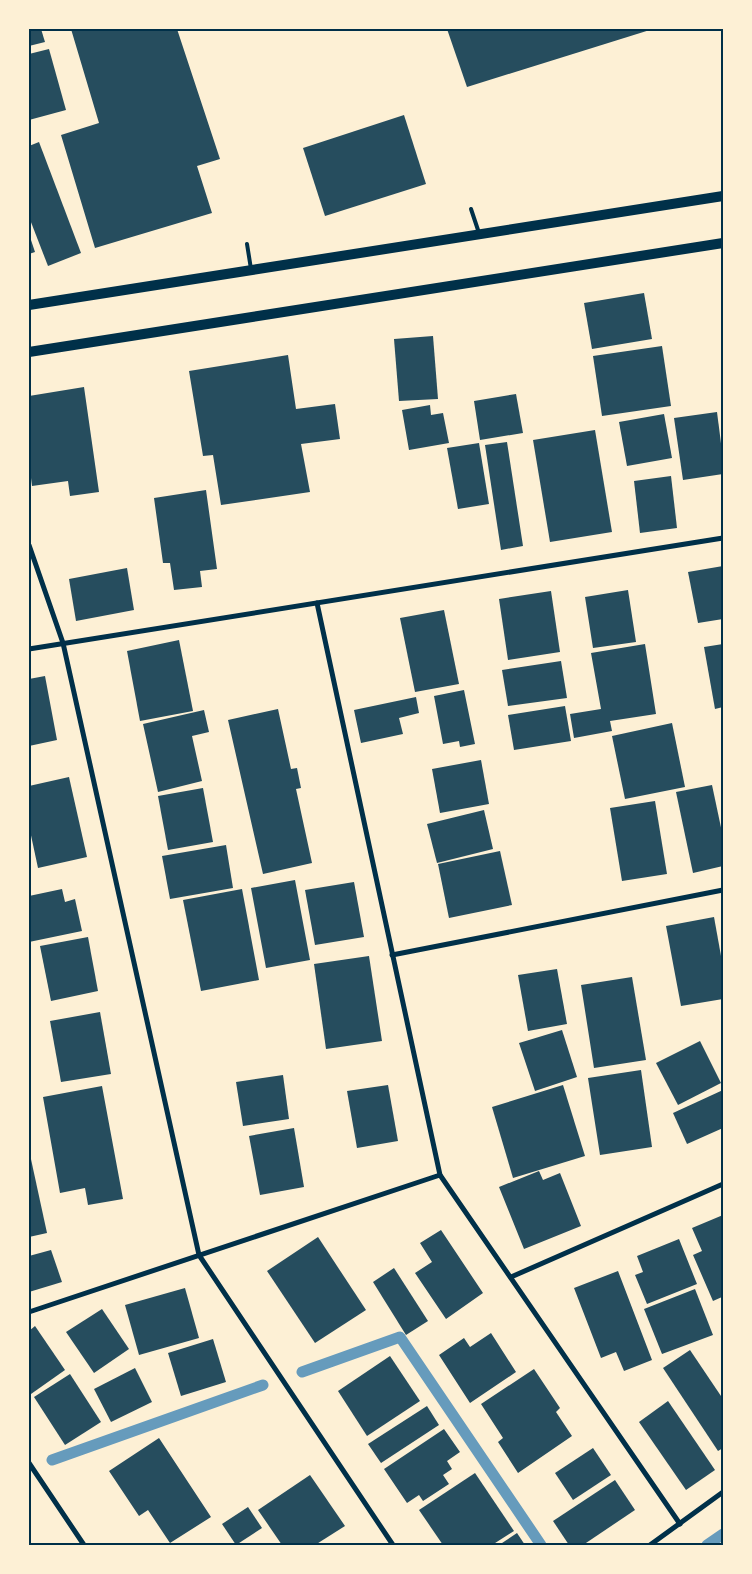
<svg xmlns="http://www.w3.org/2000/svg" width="752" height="1574" viewBox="0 0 752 1574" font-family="'Source Sans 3',sans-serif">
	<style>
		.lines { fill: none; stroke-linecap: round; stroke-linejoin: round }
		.stream { stroke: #669bbc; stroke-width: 11 }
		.building { fill: #264d5e }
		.service { stroke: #003049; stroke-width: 4 }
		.minor { stroke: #003049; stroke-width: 5 }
		.secondary { stroke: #003049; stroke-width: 10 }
		.neatline { fill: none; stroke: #003049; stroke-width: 2 }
	</style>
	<rect width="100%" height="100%" fill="#fdf0d5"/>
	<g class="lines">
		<g class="stream">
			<path d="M302,1372L400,1337L541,1545"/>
			<path d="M52,1460L263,1385"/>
			<path d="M707,1545L723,1534"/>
		</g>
	</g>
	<g class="building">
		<path d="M29,29H41L45,42L29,46Z"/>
		<path d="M71,29H177L220,159L197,166L212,213L95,248L61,135L99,123Z"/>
		<path d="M447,29H653L467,87Z"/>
		<path d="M49,49L66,110L29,120V54Z"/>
		<path d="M404,115L426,184L325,216L303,148Z"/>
		<path d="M39,142L81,253L48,266L29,217V146Z"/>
		<path d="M29,234L35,252L29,254Z"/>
		<path d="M644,293L652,339L592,349L584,303Z"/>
		<path d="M433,336L438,399L399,401L394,339Z"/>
		<path d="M662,346L671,406L602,416L593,356Z"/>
		<path d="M288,355L296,409L335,404L340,439L301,444L310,492L221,505L213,455L203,456L189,371Z"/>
		<path d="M84,387L99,492L70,496L68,481L32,486L29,462V396Z"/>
		<path d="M516,394L523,433L480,440L474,401Z"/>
		<path d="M430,405L431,415L443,413L449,443L409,450L402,410Z"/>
		<path d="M717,412L723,459V474L683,480L674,418Z"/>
		<path d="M664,414L672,458L627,466L619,422Z"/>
		<path d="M595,430L612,532L550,542L533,440Z"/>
		<path d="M507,442L523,546L501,550L485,445Z"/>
		<path d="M479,443L489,504L458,509L447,448Z"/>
		<path d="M671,476L677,528L640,533L634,481Z"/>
		<path d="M206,490L217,569L200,571L202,587L174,590L170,563H163L154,498Z"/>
		<path d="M723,566V619L698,623L688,572Z"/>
		<path d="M127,568L134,610L76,621L69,579Z"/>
		<path d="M628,590L636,642L593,648L585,597Z"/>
		<path d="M551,591L560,652L508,660L499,599Z"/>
		<path d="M444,610L459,684L415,692L400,618Z"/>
		<path d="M179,640L193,711L140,721L127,651Z"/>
		<path d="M645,644L656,714L610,721L612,731L574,738L570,714L601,709L591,653Z"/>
		<path d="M723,644V707L715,709L704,647Z"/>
		<path d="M561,661L567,698L508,706L502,670Z"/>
		<path d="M45,676L57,740L29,746V679Z"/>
		<path d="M464,690L475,744L460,747L459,741L443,744L434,696Z"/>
		<path d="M416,697L419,713L399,718L403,734L361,743L354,710Z"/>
		<path d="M565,706L571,741L514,750L508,715Z"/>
		<path d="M278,709L291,769L297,768L301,788L296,789L312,863L263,874L228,720Z"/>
		<path d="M204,710L209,732L192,736L202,781L158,792L143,724Z"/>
		<path d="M672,723L685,787L625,799L612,736Z"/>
		<path d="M481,760L489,804L440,813L432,769Z"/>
		<path d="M69,777L87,857L38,868L29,826V786Z"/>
		<path d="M712,785L723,837V866L693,873L676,792Z"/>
		<path d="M203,788L213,842L168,850L158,796Z"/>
		<path d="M655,801L667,874L622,881L610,808Z"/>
		<path d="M484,810L493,849L437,863L427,824Z"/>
		<path d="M226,845L233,888L170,899L162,856Z"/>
		<path d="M500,851L512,905L449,918L438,864Z"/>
		<path d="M295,880L310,960L266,968L251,888Z"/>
		<path d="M354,882L364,937L315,945L305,890Z"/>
		<path d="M62,889L65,902L75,899L82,931L29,942V896Z"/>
		<path d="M242,889L259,980L201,991L183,900Z"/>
		<path d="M714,917L723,967V999L681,1006L666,926Z"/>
		<path d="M88,937L98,991L51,1001L40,946Z"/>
		<path d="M369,956L382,1041L326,1049L314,964Z"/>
		<path d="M557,969L567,1024L528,1031L518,975Z"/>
		<path d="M632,977L646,1060L594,1068L581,985Z"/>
		<path d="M100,1012L111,1074L61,1082L50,1021Z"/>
		<path d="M562,1030L577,1077L535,1091L519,1043Z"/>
		<path d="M700,1041L721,1083L678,1105L656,1063Z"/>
		<path d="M641,1070L652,1147L600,1155L588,1078Z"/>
		<path d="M283,1075L289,1119L243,1126L236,1082Z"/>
		<path d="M388,1085L398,1141L357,1148L347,1091Z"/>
		<path d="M563,1085L585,1156L513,1178L492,1107Z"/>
		<path d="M102,1086L123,1199L88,1205L85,1188L60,1193L43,1097Z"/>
		<path d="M723,1090V1128L687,1144L673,1113Z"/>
		<path d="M294,1128L304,1187L260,1195L249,1136Z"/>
		<path d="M29,1150L47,1233L29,1237Z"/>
		<path d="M539,1171L543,1180L560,1173L581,1226L524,1249L499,1187Z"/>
		<path d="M723,1215V1300L722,1297L713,1301L693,1255L702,1251L692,1228Z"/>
		<path d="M441,1230L483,1293L446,1319L415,1273L432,1262L420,1243Z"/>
		<path d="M318,1237L366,1310L315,1343L267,1271Z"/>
		<path d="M679,1239L697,1284L647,1304L635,1275L643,1272L637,1256Z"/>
		<path d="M51,1250L62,1282L29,1292V1256Z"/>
		<path d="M394,1268L428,1321L406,1335L373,1282Z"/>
		<path d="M618,1271L652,1360L624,1371L616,1352L601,1358L574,1288Z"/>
		<path d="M185,1288L199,1338L139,1355L125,1305Z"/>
		<path d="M695,1289L713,1335L662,1354L644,1309Z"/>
		<path d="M102,1309L129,1349L94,1373L66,1332Z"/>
		<path d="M35,1326L65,1370L31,1394L29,1391V1331Z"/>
		<path d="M491,1333L516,1372L470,1403L439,1355L464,1338L470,1347Z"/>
		<path d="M213,1339L226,1382L181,1396L168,1353Z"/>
		<path d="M690,1350L723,1399V1448L718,1451L663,1368Z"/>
		<path d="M390,1356L420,1401L367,1436L338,1391Z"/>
		<path d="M135,1368L152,1402L111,1422L94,1389Z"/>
		<path d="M534,1369L560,1408L556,1412L572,1436L518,1473L498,1442L503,1438L481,1404Z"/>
		<path d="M70,1374L101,1422L65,1445L34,1397Z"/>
		<path d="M668,1401L715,1470L686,1490L639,1422Z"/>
		<path d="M427,1406L439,1425L381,1463L368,1444Z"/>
		<path d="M444,1429L460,1452L447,1461L452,1469L443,1475L449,1484L423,1501L419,1495L407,1503L384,1469Z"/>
		<path d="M159,1438L211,1517L170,1543L148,1510L139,1516L109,1471Z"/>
		<path d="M593,1448L611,1475L573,1500L555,1473Z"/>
		<path d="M475,1473L514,1531L492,1545H443L419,1510Z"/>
		<path d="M310,1475L345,1526L315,1545H282L258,1510Z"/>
		<path d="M615,1480L635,1510L583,1545H569L553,1521Z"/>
		<path d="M248,1507L262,1528L236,1545L222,1524Z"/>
		<path d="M517,1533L525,1545H499Z"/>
	</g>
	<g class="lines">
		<g class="service">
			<path d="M471,209L479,233"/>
			<path d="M247,244L251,269"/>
		</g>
		<g class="minor">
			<path d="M29,545L63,643L199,1255L393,1545"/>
			<path d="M317,603L440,1175L680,1524"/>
			<path d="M29,649L723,538"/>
			<path d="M392,955L723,890"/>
			<path d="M511,1277L723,1184"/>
			<path d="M29,1312L440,1175"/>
			<path d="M29,1463L84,1545"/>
			<path d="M650,1545L723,1492"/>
		</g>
		<g class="secondary">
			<path d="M29,305L723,196"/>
			<path d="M29,352L723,243"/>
		</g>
	</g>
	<rect width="752" height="1574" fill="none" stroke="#fdf0d5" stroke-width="60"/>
	<rect x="30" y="30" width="692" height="1514" class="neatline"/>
</svg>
